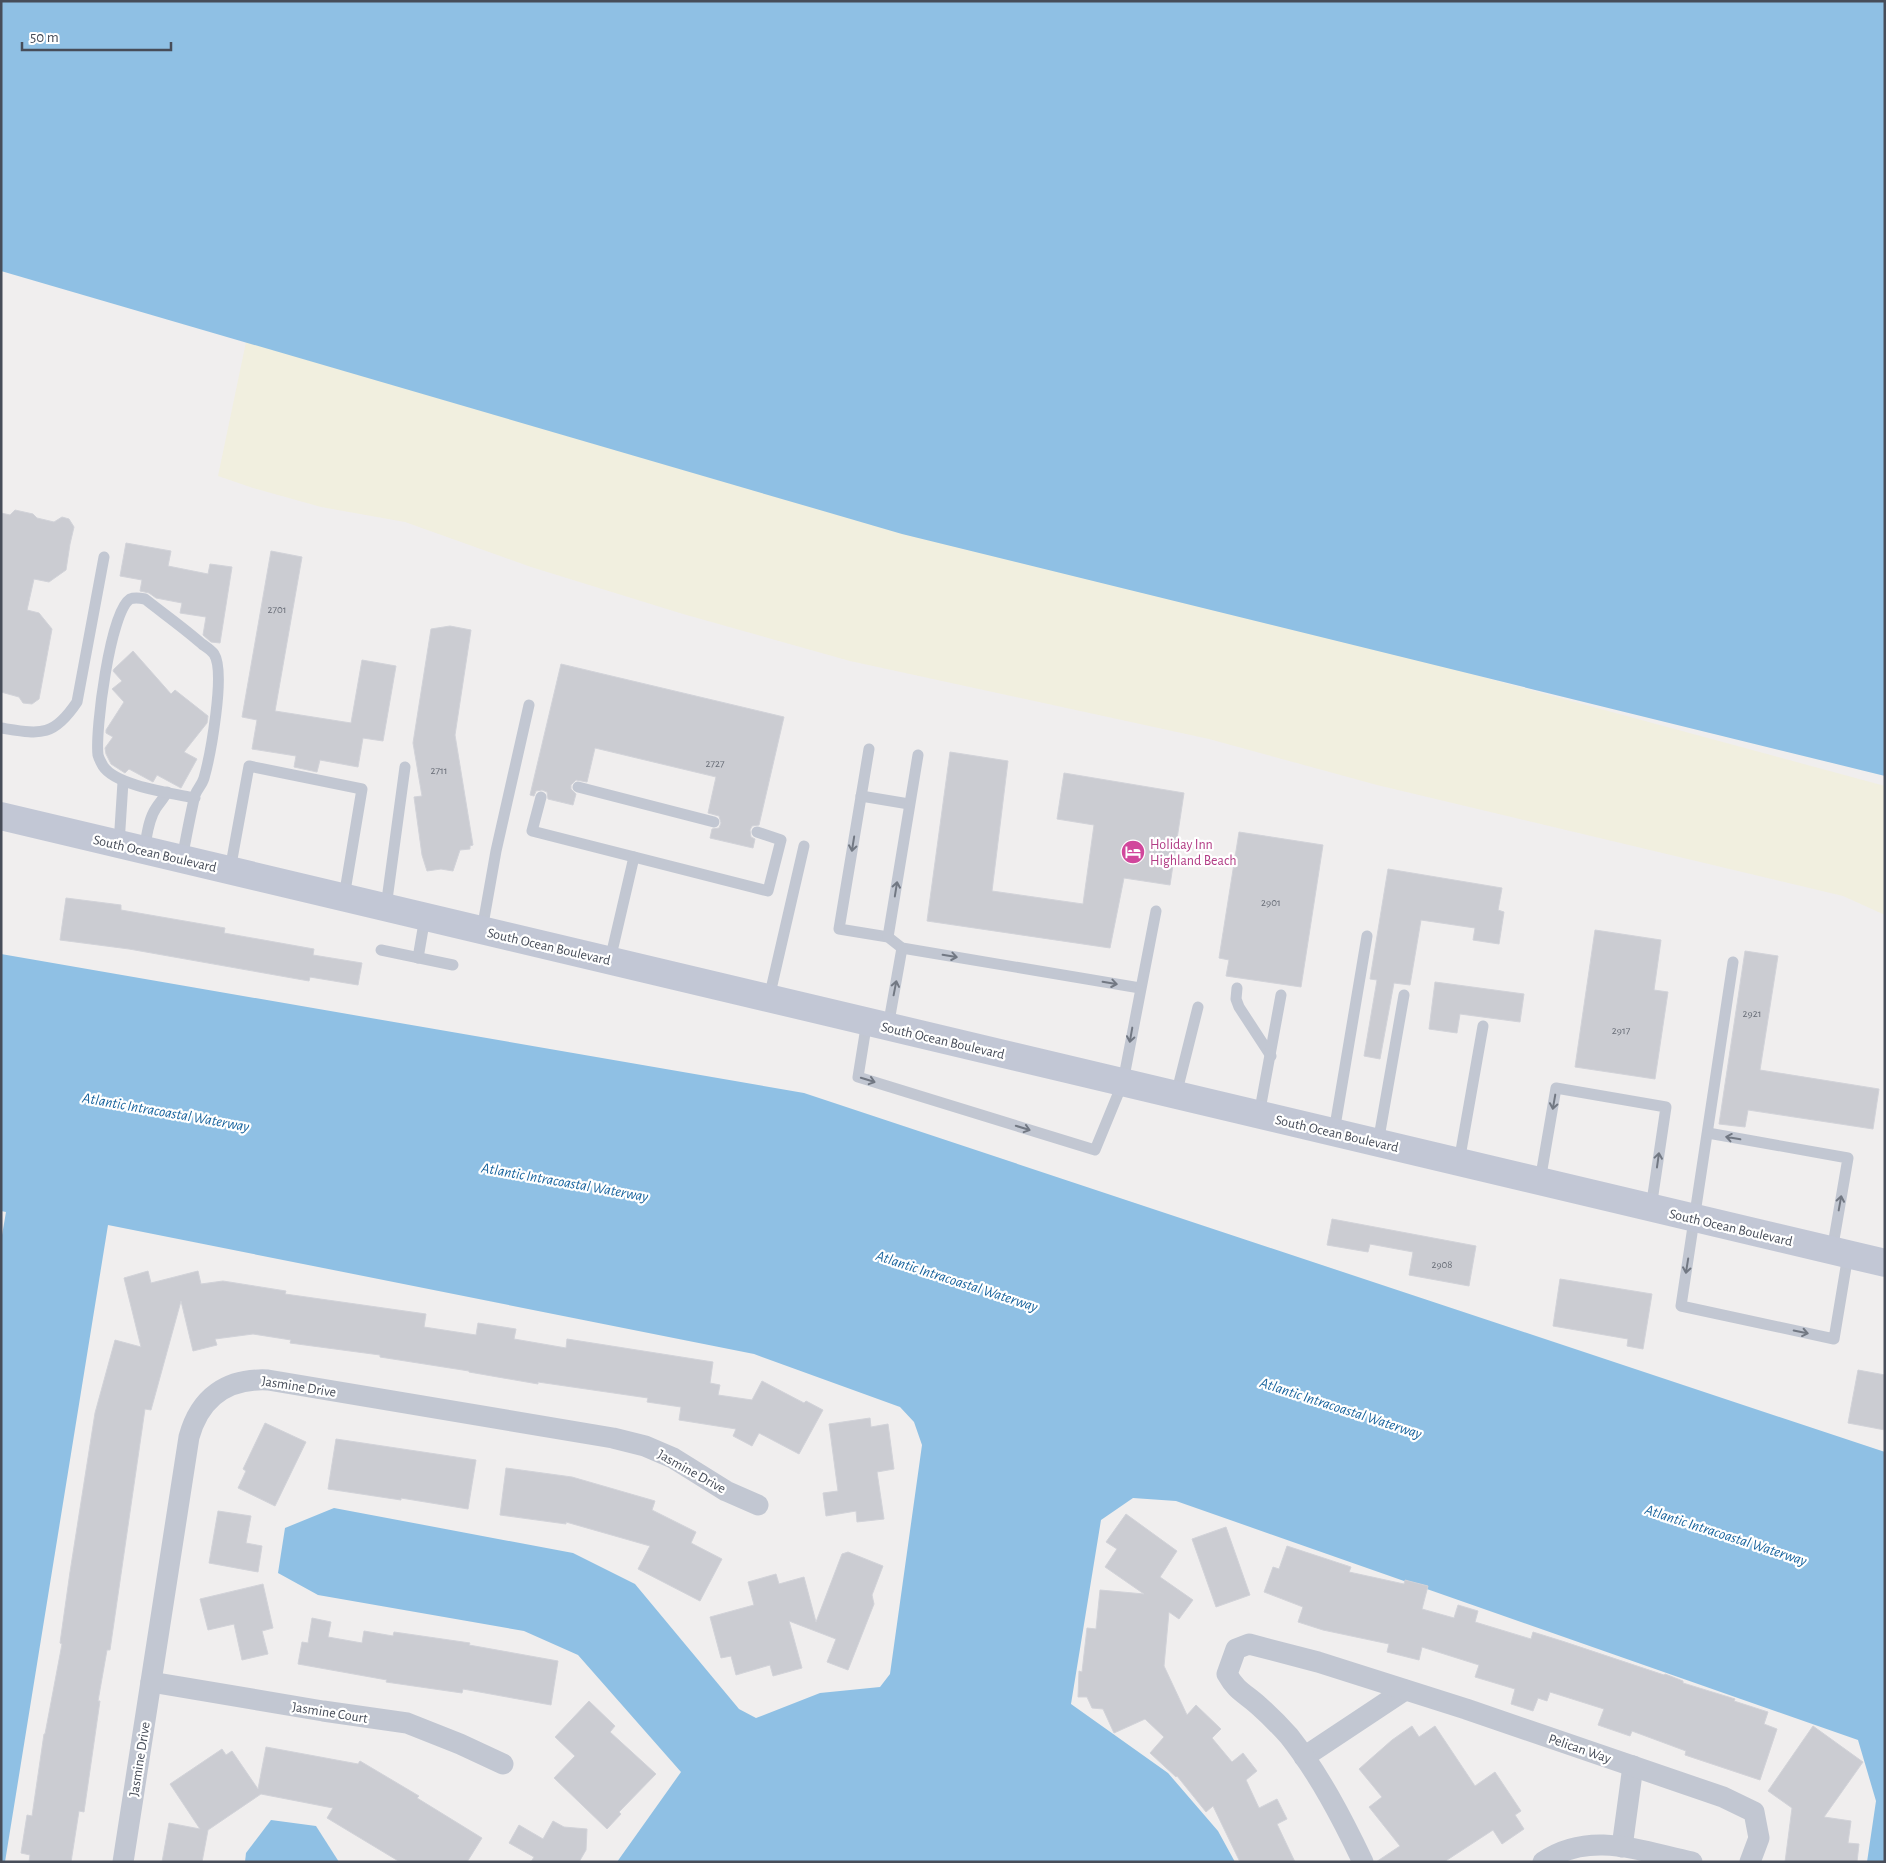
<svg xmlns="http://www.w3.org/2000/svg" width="1886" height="1863" viewBox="0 0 1886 1863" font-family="'Alegreya Sans',sans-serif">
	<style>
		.sand { fill: #f1efdf }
		.water { fill: #8fc0e4 }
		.building { fill: #cbccd2; stroke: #d2d3d9 }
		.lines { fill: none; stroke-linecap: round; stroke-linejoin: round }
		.service { stroke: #c2c7d2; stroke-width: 11 }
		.minor { stroke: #c2c7d2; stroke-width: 21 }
		.secondary { stroke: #c2c7d5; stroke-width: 28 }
		.oneway { stroke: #727883 }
		.labels { text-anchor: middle; stroke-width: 4.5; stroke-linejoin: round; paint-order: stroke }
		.number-label { font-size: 11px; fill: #686d77 }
		.hotel-label { font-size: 14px; fill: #b23c85; stroke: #fff; text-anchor: start }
		.street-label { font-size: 14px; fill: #474d59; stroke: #fff }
		.water-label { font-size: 15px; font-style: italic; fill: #17639d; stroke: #fff }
	</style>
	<rect width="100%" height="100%" fill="#f0eeee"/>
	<path class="sand" d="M246,342L1885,786V915L1843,896L1377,785L1209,739L850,661L683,614L531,567L405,522L321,507L253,488L218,476Z"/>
	<g class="water">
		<path d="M1,1H1885V776L902,534L1,271Z"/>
		<path d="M1,954L804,1093L1885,1452V1862H1867L1876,1801L1858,1740L1176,1501L1133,1498L1101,1520L1071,1704L1168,1773L1218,1831L1235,1862H617L681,1772L578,1655L524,1631L318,1595L278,1573L285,1528L334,1508L573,1553L635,1584L739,1709L756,1718L820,1693L880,1687L890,1674L922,1445L914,1422L900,1407L754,1354L108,1225L5,1862H1V1241L6,1212L1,1211Z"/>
		<path d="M271,1820L316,1826L339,1862H245L246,1853Z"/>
	</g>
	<g class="building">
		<path d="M15,510L33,514L37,518L54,522L62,517L69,519L74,527L70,544L66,570L49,582L34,579L27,610L39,613L52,629L39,699L32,704L23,703L19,697L1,692V513L10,515Z"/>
		<path d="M126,543L171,551L168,566L208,574L210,564L232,567L220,643L211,642L203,635L206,617L180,613L182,603L156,598L149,593L140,591L142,580L120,576Z"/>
		<path d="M271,551L302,557L275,711L351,723L362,660L396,666L383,741L363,738L358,767L320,760L317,772L294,767L296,756L252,749L257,720L242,717Z"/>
		<path d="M450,626L471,630L455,735L473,845L470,846V849L460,850L453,871L441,869L427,871L422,855L414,797L422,796L413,743L431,629Z"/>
		<path d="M133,651L171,694L175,690L208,716L207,723L184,752L197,759L181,788L157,775L153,782L129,769L125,773L111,764L106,754L105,748L113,737L106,733V730L124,702L112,689L122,681L113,671L114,669Z"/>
		<path d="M561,664L784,717L759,825L752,826L750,830L751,837L755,839L753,848L710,838L712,829L719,828L721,823L719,816L708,813L716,777L595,748L587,782L576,780L571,785V789L576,794L573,805L548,799L547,792L542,790L536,791L534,796L530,795Z"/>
		<path d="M950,752L1008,761L992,891L1083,904L1094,825L1057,819L1064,773L1184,793L1170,885L1124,878L1110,948L927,921Z"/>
		<path d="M1239,832L1323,845L1301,987L1226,976L1229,960L1219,958Z"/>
		<path d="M1388,869L1502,888L1498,910L1504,912L1499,944L1473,940L1475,928L1421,920L1410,985L1394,983L1380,1059L1364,1056L1377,980L1370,979Z"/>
		<path d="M66,898L121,905V910L225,928L224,933L314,949L313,955L362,963L358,985L310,977L309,981L129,949L60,940Z"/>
		<path d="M1595,930L1661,940L1654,990L1668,992L1655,1079L1575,1067Z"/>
		<path d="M1745,951L1778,956L1760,1070L1879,1089L1873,1129L1748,1110L1745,1127L1719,1124Z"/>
		<path d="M1435,982L1524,994L1520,1022L1460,1014L1457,1033L1429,1029Z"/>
		<path d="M1332,1219L1476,1246L1469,1286L1409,1275L1413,1252L1370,1244L1368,1252L1327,1245Z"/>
		<path d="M148,1271L151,1283L198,1271L201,1284L223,1281L286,1291L285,1294L426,1314L424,1327L476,1335L478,1323L516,1329L514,1339L566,1348L567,1339L713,1362L710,1383L720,1385L718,1395L752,1400L762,1381L804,1403L806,1401L823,1410L799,1454L759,1433L752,1446L733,1436L736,1429L679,1420L681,1407L647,1402L648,1398L538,1382V1384L469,1372V1371L380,1357V1355L290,1343L291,1340L253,1334L215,1339L217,1345L193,1351L181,1301L151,1410L145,1409L110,1650H107L98,1701H100L84,1812L79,1811L71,1862H29L30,1855L21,1853L27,1815L32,1816L44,1734H45L62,1644L60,1643L70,1572L95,1413L115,1340L141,1347L124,1278Z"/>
		<path d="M1560,1279L1652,1294L1643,1349L1627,1346L1628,1339L1553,1326Z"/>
		<path d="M1858,1370L1885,1375V1430L1848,1423Z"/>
		<path d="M870,1418L871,1427L888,1424L894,1469L877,1472L884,1519L857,1522L856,1511L826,1516L823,1493L838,1491L829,1424Z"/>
		<path d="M265,1423L306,1442L275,1506L238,1488L246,1471L243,1469Z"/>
		<path d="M336,1439L476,1460L468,1509L401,1498V1500L328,1489Z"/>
		<path d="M506,1468L572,1477L655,1501L652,1510L696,1532L691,1543L722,1559L700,1601L638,1569L650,1546L566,1522V1524L500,1515Z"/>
		<path d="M218,1511L251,1516L246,1543L262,1546L258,1572L209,1563Z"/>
		<path d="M1126,1514L1177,1551L1160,1577L1193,1600L1179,1619L1169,1612L1164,1666L1187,1715L1196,1705L1221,1729L1212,1738L1232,1762L1243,1753L1257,1771L1246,1780L1259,1808L1277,1799L1287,1819L1277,1824L1295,1862H1240L1213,1806L1206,1812L1177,1776L1176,1777L1150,1753L1164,1737L1145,1719L1114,1733L1103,1709L1092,1708L1087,1697H1078L1079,1671L1082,1672L1087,1628L1096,1629L1100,1590L1144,1594L1105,1567L1117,1549L1106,1542Z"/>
		<path d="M1226,1527L1250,1595L1216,1607L1192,1539Z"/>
		<path d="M1287,1546L1351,1567L1349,1572L1404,1584L1405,1580L1428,1586L1422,1609L1454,1618L1458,1605L1478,1611L1475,1622L1531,1639L1533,1632L1565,1642L1664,1675L1665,1674L1683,1681V1683L1735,1699L1734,1701L1768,1712L1764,1724L1777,1729L1760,1780L1685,1755L1686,1751L1632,1731L1630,1736L1598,1725L1604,1709L1550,1692L1547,1701L1538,1698L1533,1711L1511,1704L1515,1689L1475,1677L1479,1665L1422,1647L1419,1660L1387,1652L1389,1644L1323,1630L1298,1622L1303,1607L1264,1592L1273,1567L1279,1569Z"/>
		<path d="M848,1552L883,1566L872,1595L874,1604L848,1670L827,1662L836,1639L789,1621L802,1668L773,1676L770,1665L736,1675L731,1656L721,1658L710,1617L754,1605L748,1582L776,1574L779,1584L804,1577L816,1622L842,1554Z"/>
		<path d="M263,1584L273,1628L262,1631L268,1654L242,1660L234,1624L208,1630L200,1599Z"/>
		<path d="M312,1618L331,1622L328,1637L362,1643L364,1631L393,1636L394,1632L470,1643L469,1645L558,1661L551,1705L463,1689L462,1693L386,1682L387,1680L298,1664L302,1642L308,1643Z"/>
		<path d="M589,1701L615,1726L610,1732L656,1774L619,1812L621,1814L607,1829L554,1778L575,1756L555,1737Z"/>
		<path d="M1412,1726L1419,1737L1435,1726L1475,1786L1495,1772L1521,1811L1515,1815L1524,1829L1502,1844L1493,1830L1444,1862H1376L1400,1846L1369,1807L1382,1797L1359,1769L1392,1740Z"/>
		<path d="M1813,1726L1863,1762L1824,1817L1851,1821L1848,1843L1859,1844L1857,1862H1785L1792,1808L1768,1791Z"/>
		<path d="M266,1747L358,1764L360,1761L419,1796L417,1798L482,1838L467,1862H400L327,1818L333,1808L261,1794L208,1830L202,1862H162L169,1823L200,1829L170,1784L222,1749L226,1755L232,1751L258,1789Z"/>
		<path d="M553,1821L564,1827L587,1829L586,1850L579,1862H531L534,1857L509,1843L519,1825L543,1839Z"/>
	</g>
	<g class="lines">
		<g class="service">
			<path d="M1,728C40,734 53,738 77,702L104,557"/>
			<path d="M869,749L839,929L888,937L902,948L1140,988"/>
			<path d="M578,787L714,822"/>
			<path d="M861,796L909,804"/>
			<path d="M541,797L532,831L768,891L781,840L757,832"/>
			<path d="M119,844L123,782"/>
			<path d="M144,850C147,836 148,820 156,808C160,802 164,798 167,792"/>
			<path d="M182,859C186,838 190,816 195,795C197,789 202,785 204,778C210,757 226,672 214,654C211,650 206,647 202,644C184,628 164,614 145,599C140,598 135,597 130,599C110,612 95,731 98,755C99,759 101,762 103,766C116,786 171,793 195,798"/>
			<path d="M230,870L249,766L362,789L344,897"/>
			<path d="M386,907L405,767"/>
			<path d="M482,930L496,851L529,705"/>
			<path d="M888,937L918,755"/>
			<path d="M381,950L453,965"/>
			<path d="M418,958L425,917"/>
			<path d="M610,960L634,857"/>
			<path d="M1733,962L1681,1306L1834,1339L1848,1255"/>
			<path d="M1237,988L1236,999L1239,1007L1271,1056"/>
			<path d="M769,998L804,846"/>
			<path d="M867,1021L858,1077L1095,1150L1123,1082L1156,911"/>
			<path d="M888,1027L902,948"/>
			<path d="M1176,1095L1198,1007"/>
			<path d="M1259,1115L1281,995"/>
			<path d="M1334,1132L1367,936"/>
			<path d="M1708,1133L1848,1158L1832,1251"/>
			<path d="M1378,1143L1404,995"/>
			<path d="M1459,1162L1483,1026"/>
			<path d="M1540,1181L1556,1088L1666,1107L1651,1208"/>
		</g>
		<g class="minor">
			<path d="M151,1682L323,1711L407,1723L460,1744L503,1764"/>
			<path d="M1304,1757L1405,1690"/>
			<path d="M1622,1847L1633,1766"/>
			<path d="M123,1862L189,1437C200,1397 227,1378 268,1380L613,1438L645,1446L673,1458L726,1491L758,1505"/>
			<path d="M1363,1862C1342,1818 1319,1774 1289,1736C1280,1726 1269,1715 1259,1706C1245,1693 1237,1692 1227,1674L1236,1649L1249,1644L1318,1662L1466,1709L1723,1797L1754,1812L1759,1838L1750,1862"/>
			<path d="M1543,1862C1590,1830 1640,1851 1692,1862"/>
		</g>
		<path class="secondary" d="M1,816L1885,1263"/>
	</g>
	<defs><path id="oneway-shaft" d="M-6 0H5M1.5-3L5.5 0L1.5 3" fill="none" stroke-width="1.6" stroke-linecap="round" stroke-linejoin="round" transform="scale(1.25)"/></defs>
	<g class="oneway">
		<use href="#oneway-shaft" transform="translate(853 844) rotate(99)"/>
		<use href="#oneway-shaft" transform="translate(896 889) rotate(-81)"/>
		<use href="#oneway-shaft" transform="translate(950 956) rotate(9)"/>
		<use href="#oneway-shaft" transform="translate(1110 983) rotate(9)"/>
		<use href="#oneway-shaft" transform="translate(895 988) rotate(-79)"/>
		<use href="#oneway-shaft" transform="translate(1131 1035) rotate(100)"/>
		<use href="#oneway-shaft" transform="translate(868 1080) rotate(17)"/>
		<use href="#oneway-shaft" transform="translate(1554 1102) rotate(100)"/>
		<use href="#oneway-shaft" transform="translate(1023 1128) rotate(17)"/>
		<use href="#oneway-shaft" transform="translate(1733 1138) rotate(-170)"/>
		<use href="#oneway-shaft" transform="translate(1658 1160) rotate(-82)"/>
		<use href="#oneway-shaft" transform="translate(1840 1203) rotate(-80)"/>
		<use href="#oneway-shaft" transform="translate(1687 1266) rotate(99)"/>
		<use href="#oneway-shaft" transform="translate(1801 1332) rotate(12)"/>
	</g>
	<defs>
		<g id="hotel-disc" transform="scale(1.25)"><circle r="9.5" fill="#d1479c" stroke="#fff"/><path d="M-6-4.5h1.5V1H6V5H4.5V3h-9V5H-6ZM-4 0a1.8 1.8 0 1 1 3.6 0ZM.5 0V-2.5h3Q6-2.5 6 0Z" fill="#fff"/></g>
	</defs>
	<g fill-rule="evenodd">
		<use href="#hotel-disc" x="1133" y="852"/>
	</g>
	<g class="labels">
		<g class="number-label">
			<text x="277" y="613">2701</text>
			<text x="715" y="767">2727</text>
			<text x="439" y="774">2711</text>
			<text x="1271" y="906">2901</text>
			<text x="1752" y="1017">2921</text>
			<text x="1621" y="1034">2917</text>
			<text x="1442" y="1268">2908</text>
		</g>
		<g class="hotel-label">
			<text x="1150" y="849">Holiday Inn<tspan x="1150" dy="16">Highland Beach</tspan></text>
		</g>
		<g class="street-label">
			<text transform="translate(155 853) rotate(13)" y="5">South Ocean Boulevard</text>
			<text transform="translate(549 946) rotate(13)" y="5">South Ocean Boulevard</text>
			<text transform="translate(943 1040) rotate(13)" y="5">South Ocean Boulevard</text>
			<text transform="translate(1337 1133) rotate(13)" y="5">South Ocean Boulevard</text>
			<text transform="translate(1731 1227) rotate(13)" y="5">South Ocean Boulevard</text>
			<text transform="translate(299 1386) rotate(9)" y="5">Jasmine Drive</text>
			<text transform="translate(692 1471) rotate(29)" y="5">Jasmine Drive</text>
			<text transform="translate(330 1712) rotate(9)" y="5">Jasmine Court</text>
			<text transform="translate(1580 1748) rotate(19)" y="5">Pelican Way</text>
			<text transform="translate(139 1759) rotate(-81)" y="5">Jasmine Drive</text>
		</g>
		<g class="water-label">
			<text transform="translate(166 1112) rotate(10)" y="5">Atlantic Intracoastal Waterway</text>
			<text transform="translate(565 1182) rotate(10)" y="5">Atlantic Intracoastal Waterway</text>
			<text transform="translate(957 1281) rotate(18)" y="5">Atlantic Intracoastal Waterway</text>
			<text transform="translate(1341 1408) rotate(18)" y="5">Atlantic Intracoastal Waterway</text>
			<text transform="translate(1726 1535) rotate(18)" y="5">Atlantic Intracoastal Waterway</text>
		</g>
	</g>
	<rect width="1886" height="1863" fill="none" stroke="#474d59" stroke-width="5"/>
	<path d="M22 42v8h149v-8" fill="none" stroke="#474d59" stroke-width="2.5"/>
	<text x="30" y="42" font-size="15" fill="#474d59" stroke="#ffffff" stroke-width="4" paint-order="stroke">50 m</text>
</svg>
